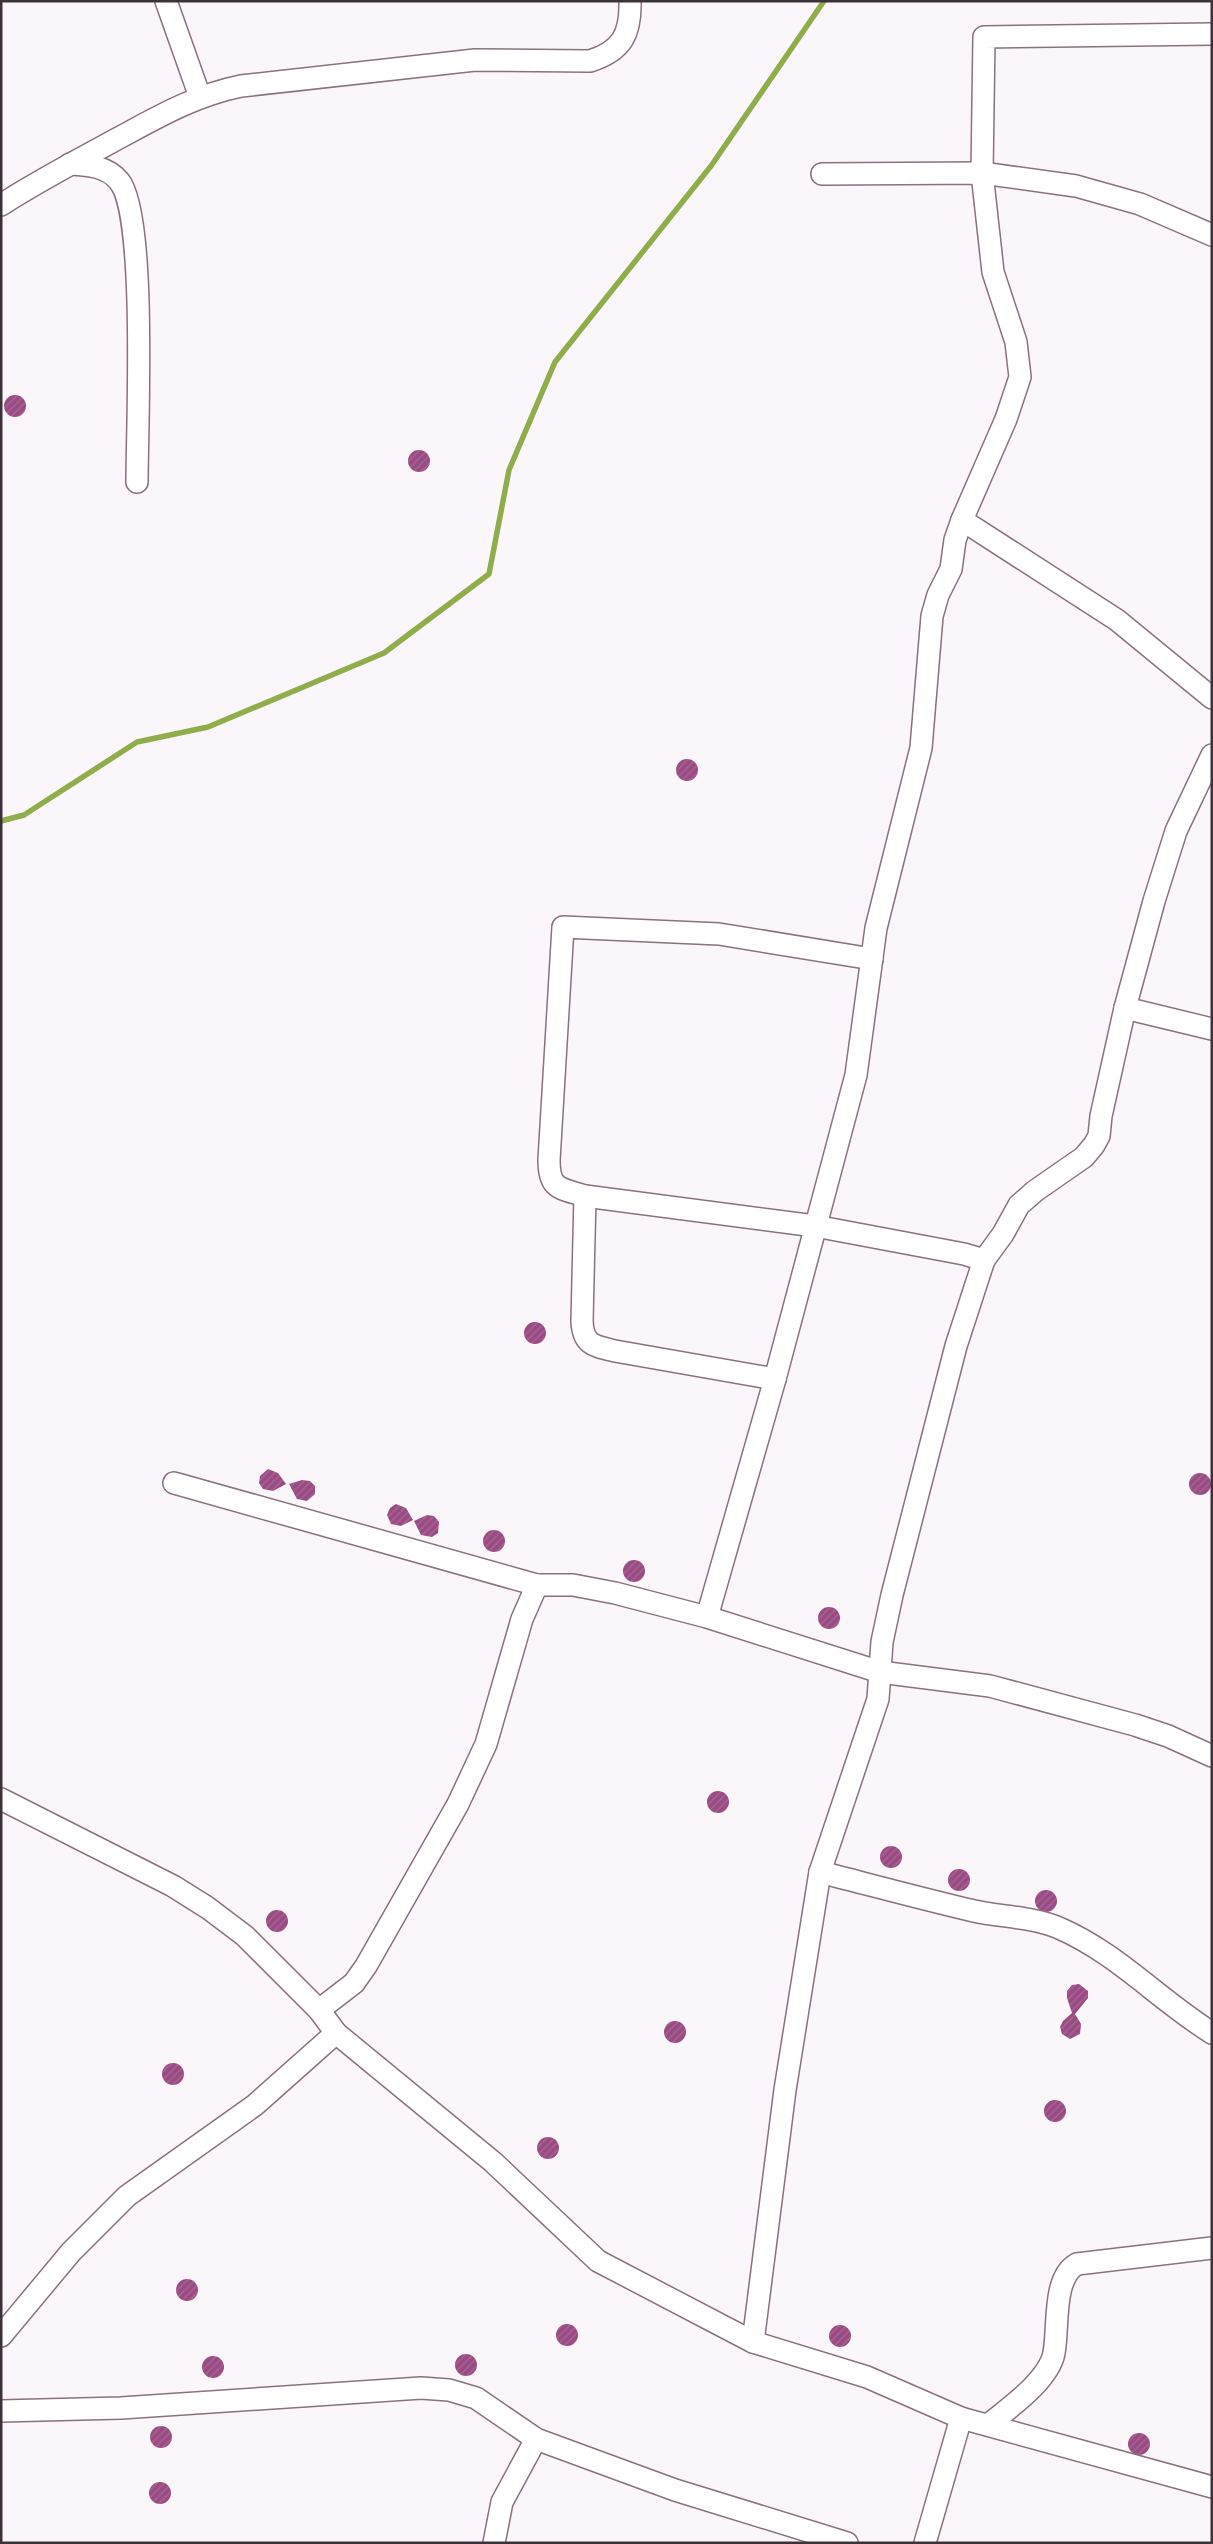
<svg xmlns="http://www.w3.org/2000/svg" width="1213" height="2544" viewBox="0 0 1213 2544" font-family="Inter,sans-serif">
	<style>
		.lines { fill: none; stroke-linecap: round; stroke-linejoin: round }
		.stream { stroke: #90ad4c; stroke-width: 5.5 }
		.building { fill: url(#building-hatch) }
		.minor-casing { stroke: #897180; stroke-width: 24 }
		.minor { stroke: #fff; stroke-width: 21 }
	</style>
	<defs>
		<pattern id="building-hatch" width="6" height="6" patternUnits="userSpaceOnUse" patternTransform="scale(1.25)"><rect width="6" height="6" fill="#9b4b83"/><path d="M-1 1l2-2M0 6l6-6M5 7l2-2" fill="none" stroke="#a66993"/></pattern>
	</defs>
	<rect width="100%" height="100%" fill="#fbf6f9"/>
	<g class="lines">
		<path class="stream" d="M1,821L24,815L137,742L208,727L384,653L489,574L509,470L555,362L711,166L824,1"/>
	</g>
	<g class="building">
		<circle cx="15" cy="406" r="11"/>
		<circle cx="419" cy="461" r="11"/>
		<circle cx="687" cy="770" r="11"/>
		<circle cx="535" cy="1333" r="11"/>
		<path d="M268,1469L278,1473L286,1484L273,1491L263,1489L259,1483L260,1476Z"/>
		<circle cx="1200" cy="1484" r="11"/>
		<path d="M302,1480L310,1481L315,1486V1494L307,1501L297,1499L289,1484Z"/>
		<path d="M396,1504L406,1508L413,1520L401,1526L391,1524L387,1515L390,1508Z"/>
		<path d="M427,1515L434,1516L439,1522L438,1533L432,1537L421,1535L414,1521Z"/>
		<circle cx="494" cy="1541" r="11"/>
		<circle cx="634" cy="1571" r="11"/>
		<circle cx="829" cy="1618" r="11"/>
		<circle cx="718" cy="1802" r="11"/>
		<circle cx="891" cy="1857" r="11"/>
		<circle cx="959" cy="1880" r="11"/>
		<circle cx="1046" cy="1901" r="11"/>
		<circle cx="277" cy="1921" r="11"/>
		<path d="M1079,1984L1088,1991V1998L1075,2014L1081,2024L1080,2034L1070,2039L1062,2034L1060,2027L1063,2021L1072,2013L1067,1998V1991L1072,1985Z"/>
		<circle cx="675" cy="2032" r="11"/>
		<circle cx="173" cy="2074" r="11"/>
		<circle cx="1055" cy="2111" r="11"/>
		<circle cx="548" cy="2148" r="11"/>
		<circle cx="187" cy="2290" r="11"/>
		<circle cx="567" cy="2335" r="11"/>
		<circle cx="840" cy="2336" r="11"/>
		<circle cx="466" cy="2365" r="11"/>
		<circle cx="213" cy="2367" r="11"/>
		<circle cx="161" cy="2437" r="11"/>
		<circle cx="1139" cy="2444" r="11"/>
		<circle cx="160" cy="2493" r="11"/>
	</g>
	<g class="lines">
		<g class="minor-casing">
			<g id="minor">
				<path d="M166,1L200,97"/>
				<path d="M70,164C88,165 107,166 119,181C147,213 137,429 137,482"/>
				<path d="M822,174L982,173L1076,186L1140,204L1212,235"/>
				<path d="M1,205C38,181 77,161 115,140C158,117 193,96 241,86L475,60L590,61C622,51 631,34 630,1"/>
				<path d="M962,520L1117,620L1212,698"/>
				<path d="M1125,1008L1212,1029"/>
				<path d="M585,1196L582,1321C583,1345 594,1346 615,1351L775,1379"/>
				<path d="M984,1260L1003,1234L1019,1205L1035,1191L1084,1157L1094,1145L1099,1136L1101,1116L1125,1008L1154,901L1176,831L1212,755"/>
				<path d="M174,1483L537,1585"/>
				<path d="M707,1617L775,1379L856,1075L876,928L921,748L932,616L938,595L951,569L955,540L962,520L1006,419L1020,377L1016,342L993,272L982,173L984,37L1212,34"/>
				<path d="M1,1799L173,1886L208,1908L245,1936L319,2010L336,2033L493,2162L598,2261L753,2342L867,2377L961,2418L1212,2487"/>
				<path d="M820,1872C871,1885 923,1899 974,1911C1001,1917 1034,1917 1059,1928C1117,1953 1159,2000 1212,2033"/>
				<path d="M319,2010L354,1983L366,1966L458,1804L486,1744L522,1619L537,1585H573L615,1593L707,1617L880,1672L990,1686L1135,1725L1168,1736L1212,1756"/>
				<path d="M1,2336L71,2252L127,2196L255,2105L336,2033"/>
				<path d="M753,2342L785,2090L820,1872L878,1699L882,1642L892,1595L956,1346L984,1260L964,1254L815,1226L585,1196C560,1188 549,1190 549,1160L563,927L719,934L872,959"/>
				<path d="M1,2411L121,2408L421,2388L449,2390L476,2398L536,2439L675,2490L847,2543"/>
				<path d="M988,2425C1009,2408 1049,2380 1054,2353C1059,2327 1052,2278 1077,2264L1212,2248"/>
				<path d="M494,2543L502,2502L536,2439"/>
				<path d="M925,2543L961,2418"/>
			</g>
		</g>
		<use href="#minor" class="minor"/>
	</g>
	<rect width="1213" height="2544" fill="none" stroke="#3d3239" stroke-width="5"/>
</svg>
